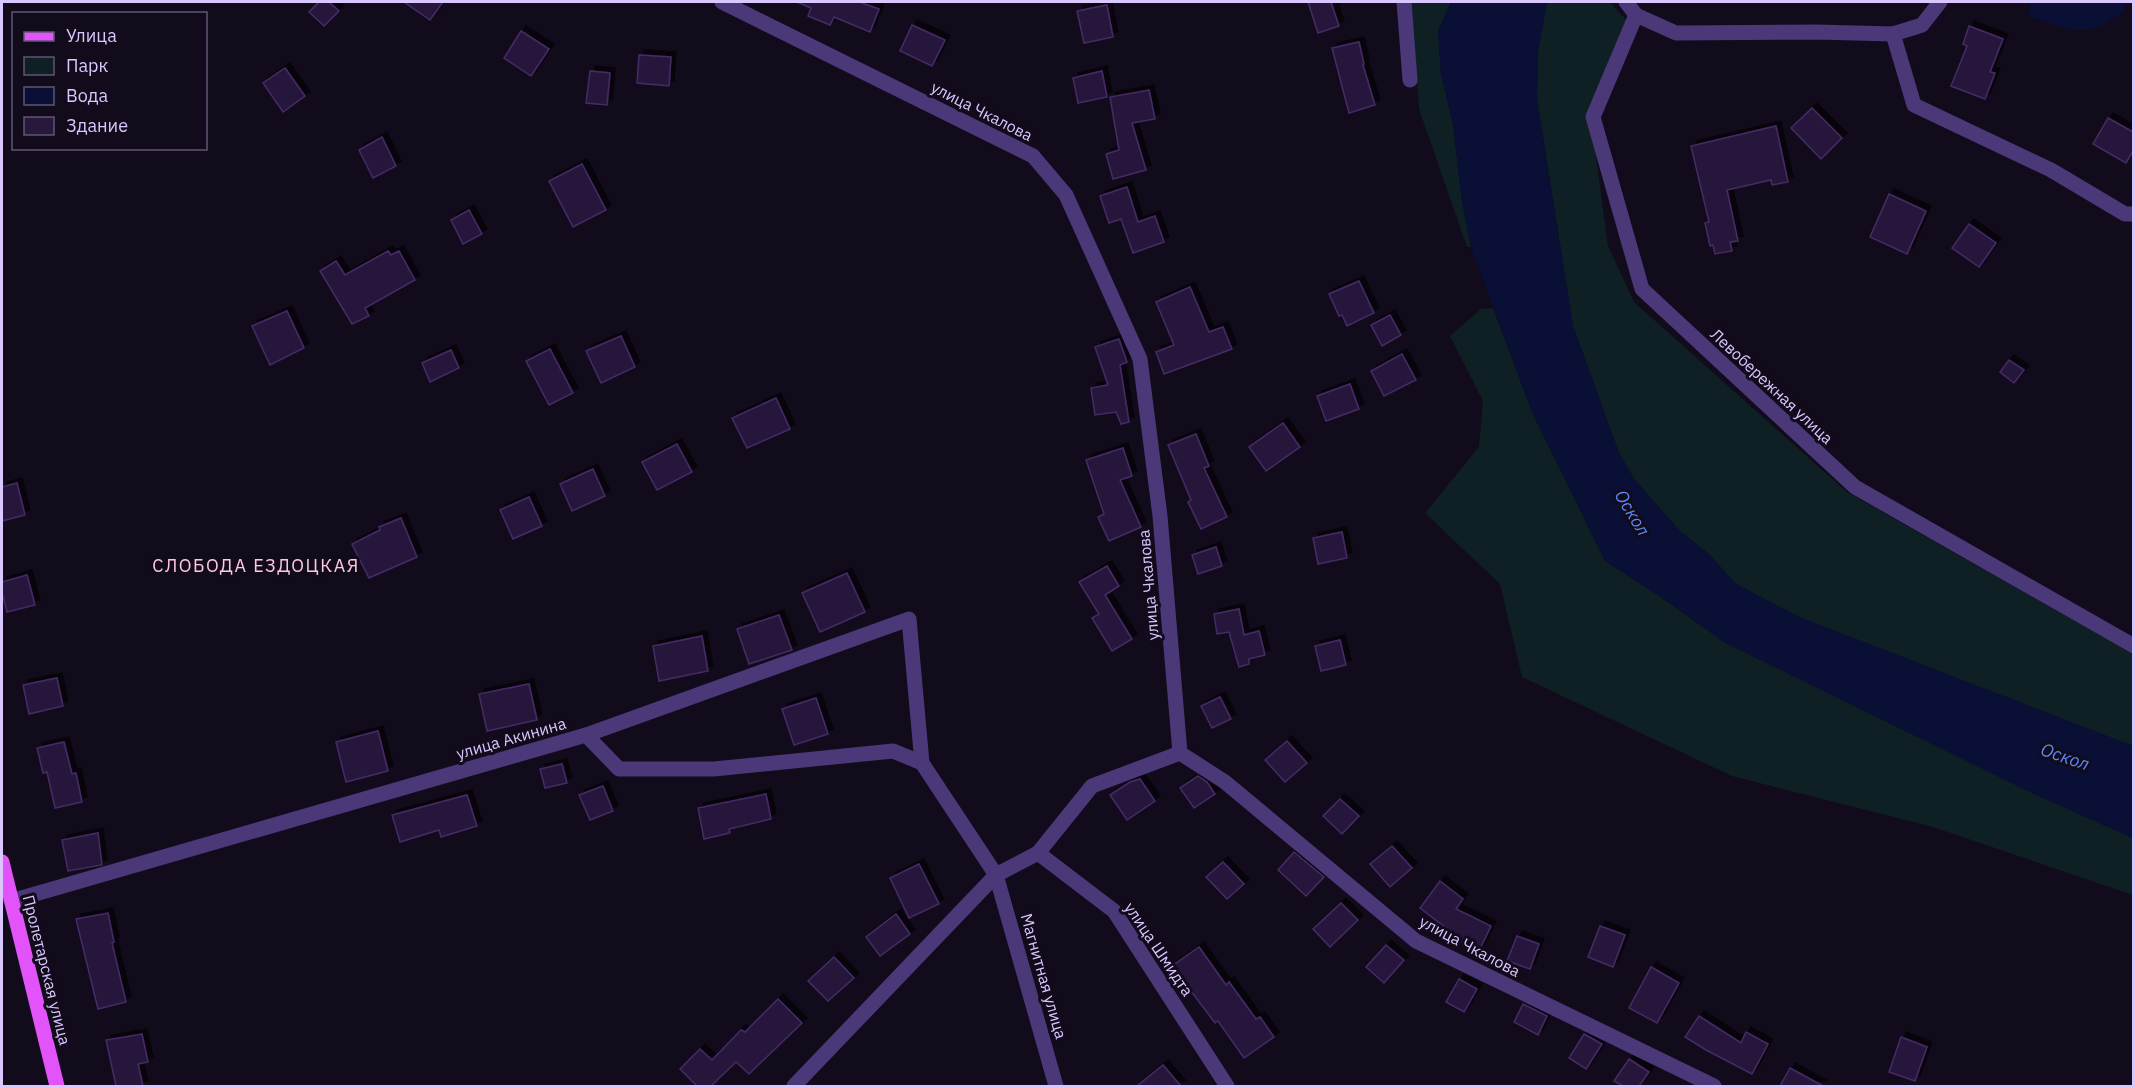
<svg xmlns="http://www.w3.org/2000/svg" width="2135" height="1088" viewBox="0 0 2135 1088" font-family="'IBM Plex Sans',sans-serif">
	<style>
		.green { fill: #0f2025 }
		.water { fill: #0a0f36 }
		.building { fill: #28183b; stroke: #452b66; stroke-width: 1.5; filter: url(#shadow) }
		.lines { fill: none; stroke-linecap: round; stroke-linejoin: round }
		.minor { stroke: #4a3879; stroke-width: 15 }
		.major { stroke: #e253f9; stroke-width: 15 }
		.labels { text-anchor: middle; stroke-width: 6; stroke-linejoin: round; paint-order: stroke }
		.street-label { font-size: 16px; fill: #dac7fd; stroke: #120b1b }
		.water-label { font-size: 18px; font-style: italic; fill: #598af9; stroke: #120b1b }
		.neighbourhood-label { font-size: 18px; letter-spacing: 1.5px; fill: #fdc9de; stroke: #120b1b }
	</style>
	<defs>
		<filter id="shadow"><feDropShadow dx="5" dy="-5" stdDeviation="0" flood-color="#0009"/></filter>
	</defs>
	<rect width="100%" height="100%" fill="#120b1b"/>
	<g class="green">
		<path d="M1411,2H1451L1438,31L1441,74L1453,124L1462,201L1471,247H1467L1419,109Z"/>
		<path d="M1547,2H1610L1628,22L1590,113L1608,246L1634,302L1847,492L2133,654V746L1799,617L1736,584L1709,554L1680,531L1634,479L1619,453L1573,326L1537,99L1538,51Z"/>
		<path d="M1493,308L1532,412L1605,561L1661,597L1724,642L2032,793L2133,838V895L1933,827L1732,776L1522,677L1500,584L1425,513L1479,447L1483,401L1450,336L1481,309Z"/>
	</g>
	<g class="water">
		<path d="M1451,2H1547L1538,51L1537,99L1573,326L1619,453L1634,479L1680,531L1709,554L1736,584L1799,617L2133,746V838L2032,793L1724,642L1661,597L1605,561L1532,412L1471,247L1462,201L1453,124L1441,74L1438,31Z"/>
		<path d="M2031,2H2127L2123,13L2092,30H2070L2028,16Z"/>
	</g>
	<g class="building">
		<path d="M319,2H329L339,11L324,26L309,12Z"/>
		<path d="M404,2H443L430,20Z"/>
		<path d="M797,2H859L879,9L870,32L834,17L830,25L808,16L811,8Z"/>
		<path d="M1308,2H1331L1339,26L1318,33Z"/>
		<path d="M1107,5L1113,37L1084,43L1077,11Z"/>
		<path d="M912,25L945,40L932,66L900,51Z"/>
		<path d="M1969,26L2003,39L1990,72L1995,73L1985,99L1951,86L1967,46L1963,44Z"/>
		<path d="M521,31L549,49L531,76L504,58Z"/>
		<path d="M1359,42L1364,64L1363,65L1375,105L1349,113L1332,48Z"/>
		<path d="M639,55L671,57L669,86L637,83Z"/>
		<path d="M285,68L305,96L283,112L263,83Z"/>
		<path d="M590,71L610,73L607,105L586,103Z"/>
		<path d="M1102,71L1107,97L1078,103L1073,78Z"/>
		<path d="M1149,90L1155,119L1132,123L1146,170L1113,179L1106,154L1119,150L1110,97Z"/>
		<path d="M1812,108L1842,138L1821,159L1791,128Z"/>
		<path d="M2108,118L2133,132V151L2126,163L2093,144Z"/>
		<path d="M1776,126L1788,182L1772,185L1771,180L1727,190L1738,241L1730,242L1732,251L1715,254L1713,245L1710,246L1705,223L1709,222L1691,146Z"/>
		<path d="M382,137L396,166L373,178L359,150Z"/>
		<path d="M582,164L606,210L573,227L549,181Z"/>
		<path d="M1127,187L1138,222L1155,216L1164,242L1133,253L1121,219L1109,223L1100,196Z"/>
		<path d="M1889,194L1926,211L1907,254L1870,237Z"/>
		<path d="M469,210L482,234L463,244L451,220Z"/>
		<path d="M1969,224L1996,243L1979,267L1952,248Z"/>
		<path d="M388,251L391,255L399,251L415,280L365,308L369,316L352,324L320,271L336,261L345,275Z"/>
		<path d="M1359,281L1374,313L1347,326L1342,315L1339,316L1329,294Z"/>
		<path d="M1190,287L1209,332L1223,327L1232,349L1164,374L1156,352L1174,345L1156,302Z"/>
		<path d="M287,311L304,348L270,365L252,326Z"/>
		<path d="M1390,315L1401,335L1382,346L1371,325Z"/>
		<path d="M621,336L635,367L601,383L586,351Z"/>
		<path d="M1119,339L1127,362L1120,365L1129,422L1121,424L1116,412L1095,415L1091,388L1108,385L1095,347Z"/>
		<path d="M550,349L573,393L549,405L526,361Z"/>
		<path d="M451,350L459,368L430,382L422,363Z"/>
		<path d="M1402,354L1416,380L1384,396L1371,371Z"/>
		<path d="M2009,360L2024,370L2014,383L2000,372Z"/>
		<path d="M1350,384L1359,409L1326,421L1317,396Z"/>
		<path d="M776,398L790,429L747,448L732,418Z"/>
		<path d="M1283,423L1300,447L1266,471L1249,447Z"/>
		<path d="M1196,434L1209,466L1204,468L1227,517L1201,529L1188,502L1191,500L1168,445Z"/>
		<path d="M677,444L692,472L657,490L642,462Z"/>
		<path d="M1123,448L1132,476L1120,480L1141,527L1109,541L1098,517L1104,514L1086,460Z"/>
		<path d="M593,469L605,496L572,511L560,484Z"/>
		<path d="M17,483L25,515L2,521V487Z"/>
		<path d="M529,497L542,526L513,539L500,510Z"/>
		<path d="M401,518L417,557L369,578L352,544L380,530L379,527Z"/>
		<path d="M1342,532L1347,558L1318,564L1313,538Z"/>
		<path d="M1216,547L1222,566L1198,574L1192,555Z"/>
		<path d="M1107,566L1119,586L1105,595L1132,639L1112,651L1092,618L1099,614L1079,582Z"/>
		<path d="M847,573L865,612L820,632L802,593Z"/>
		<path d="M27,575L35,605L7,612L2,592V582Z"/>
		<path d="M1239,609L1244,635L1259,631L1265,655L1249,659V664L1239,667L1229,632L1217,634L1214,614Z"/>
		<path d="M779,615L792,650L749,664L737,629Z"/>
		<path d="M702,636L708,671L659,681L653,646Z"/>
		<path d="M1340,640L1346,665L1321,671L1315,646Z"/>
		<path d="M57,678L63,706L29,714L23,685Z"/>
		<path d="M529,684L537,720L487,731L479,694Z"/>
		<path d="M1220,697L1231,719L1212,728L1201,706Z"/>
		<path d="M816,698L828,734L794,745L782,709Z"/>
		<path d="M378,731L388,771L346,782L336,742Z"/>
		<path d="M1287,741L1307,763L1285,782L1265,760Z"/>
		<path d="M64,742L72,774L76,773L82,802L55,808L47,772L43,773L37,748Z"/>
		<path d="M562,764L567,783L545,788L540,769Z"/>
		<path d="M1198,776L1207,782L1215,794L1194,808L1180,788Z"/>
		<path d="M1140,779L1155,801L1127,820L1110,795L1130,782Z"/>
		<path d="M603,786L613,811L590,820L579,795Z"/>
		<path d="M766,794L771,819L729,829L730,833L704,839L698,808Z"/>
		<path d="M467,795L477,826L441,837L439,830L400,842L392,815Z"/>
		<path d="M1340,799L1359,816L1342,834L1323,816Z"/>
		<path d="M98,833L102,865L68,871L62,840Z"/>
		<path d="M1392,846L1412,868L1390,887L1370,864Z"/>
		<path d="M1294,852L1324,877L1306,896L1278,870Z"/>
		<path d="M1223,862L1244,884L1227,899L1206,877Z"/>
		<path d="M919,864L939,904L909,918L890,878Z"/>
		<path d="M1440,881L1463,899L1456,909L1491,926L1479,951L1452,938L1454,934L1420,908Z"/>
		<path d="M1341,903L1358,920L1330,947L1313,929Z"/>
		<path d="M108,913L114,942L112,943L126,1002L98,1009L76,919Z"/>
		<path d="M896,914L910,934L880,956L866,937Z"/>
		<path d="M1600,926L1625,935L1613,967L1588,957Z"/>
		<path d="M1517,936L1539,944L1530,969L1507,961Z"/>
		<path d="M1386,945L1404,960L1384,983L1366,967Z"/>
		<path d="M1199,947L1226,985L1229,982L1256,1019L1260,1017L1274,1037L1244,1058L1218,1021L1215,1023L1172,966Z"/>
		<path d="M834,957L854,978L828,1001L808,981Z"/>
		<path d="M1651,967L1679,983L1657,1023L1629,1008Z"/>
		<path d="M1459,979L1477,989L1464,1012L1446,1002Z"/>
		<path d="M778,999L802,1023L749,1074L736,1062L711,1086H697L680,1069L700,1049L712,1060L741,1030L745,1032Z"/>
		<path d="M1523,1004L1547,1016L1538,1035L1514,1022Z"/>
		<path d="M1699,1016L1741,1043L1746,1032L1768,1044L1752,1074L1706,1050L1685,1037Z"/>
		<path d="M142,1034L148,1062L138,1064L143,1086H116L106,1040Z"/>
		<path d="M1584,1034L1602,1044L1586,1069L1569,1058Z"/>
		<path d="M1901,1037L1927,1047L1915,1081L1889,1072Z"/>
		<path d="M1629,1059L1649,1072L1639,1086H1623L1614,1081Z"/>
		<path d="M1163,1065L1181,1086H1137Z"/>
		<path d="M1790,1068L1823,1086H1780Z"/>
	</g>
	<g class="lines">
		<g class="minor">
			<path d="M722,2L1033,156L1066,195L1140,359L1160,516L1180,753L1225,782L1416,941L1714,1086"/>
			<path d="M1404,2L1410,80"/>
			<path d="M1626,2L1636,15L1676,33L1817,32L1893,34L1922,25L1940,2"/>
			<path d="M1636,15L1593,117L1642,289L1855,487L2134,646"/>
			<path d="M1893,34L1914,105L2051,170L2125,214H2134"/>
			<path d="M586,735L909,619L922,763"/>
			<path d="M1038,853L1114,911L1227,1086"/>
			<path d="M11,901L586,735L619,769H714L893,751L922,763L996,875L1056,1086"/>
			<path d="M794,1086L996,875L1038,853L1092,786L1180,753"/>
		</g>
		<path class="major" d="M2,862L57,1086"/>
	</g>
	<g class="labels">
		<g class="street-label">
			<text transform="translate(982 111) rotate(27)" y="6">улица Чкалова</text>
			<text transform="translate(1772 386) rotate(43)" y="6">Левобережная улица</text>
			<text transform="translate(1148 585) rotate(-95)" y="6">улица Чкалова</text>
			<text transform="translate(511 738) rotate(-16)" y="6">улица Акинина</text>
			<text transform="translate(1470 946) rotate(28)" y="6">улица Чкалова</text>
			<text transform="translate(1159 949) rotate(56)" y="6">улица Шмидта</text>
			<text transform="translate(47 970) rotate(76)" y="6">Пролетарская улица</text>
			<text transform="translate(1044 976) rotate(74)" y="6">Магнитная улица</text>
		</g>
		<g class="water-label">
			<text transform="translate(1632 513) rotate(59)" y="6">Оскол</text>
			<text transform="translate(2065 757) rotate(19)" y="6">Оскол</text>
		</g>
		<g class="neighbourhood-label">
			<text x="256" y="572">СЛОБОДА ЕЗДОЦКАЯ</text>
		</g>
	</g>
	<rect width="2135" height="1088" fill="none" stroke="#dac7fd" stroke-width="6"/>
	<rect x="12" y="12" width="195" height="138" fill="#120b1b" stroke="#625675" stroke-width="1.5"/>
	<rect x="24" y="32" width="30" height="9" fill="#e253f9" stroke="#625675" stroke-width="1.5"/>
	<text x="66" y="42" font-size="18" fill="#dac7fd">Улица</text>
	<rect x="24" y="57" width="30" height="18" fill="#0f2025" stroke="#625675" stroke-width="1.5"/>
	<text x="66" y="72" font-size="18" fill="#dac7fd">Парк</text>
	<rect x="24" y="87" width="30" height="18" fill="#0a0f36" stroke="#625675" stroke-width="1.5"/>
	<text x="66" y="102" font-size="18" fill="#dac7fd">Вода</text>
	<rect x="24" y="117" width="30" height="18" fill="#28183b" stroke="#625675" stroke-width="1.5"/>
	<text x="66" y="132" font-size="18" fill="#dac7fd">Здание</text>
</svg>
